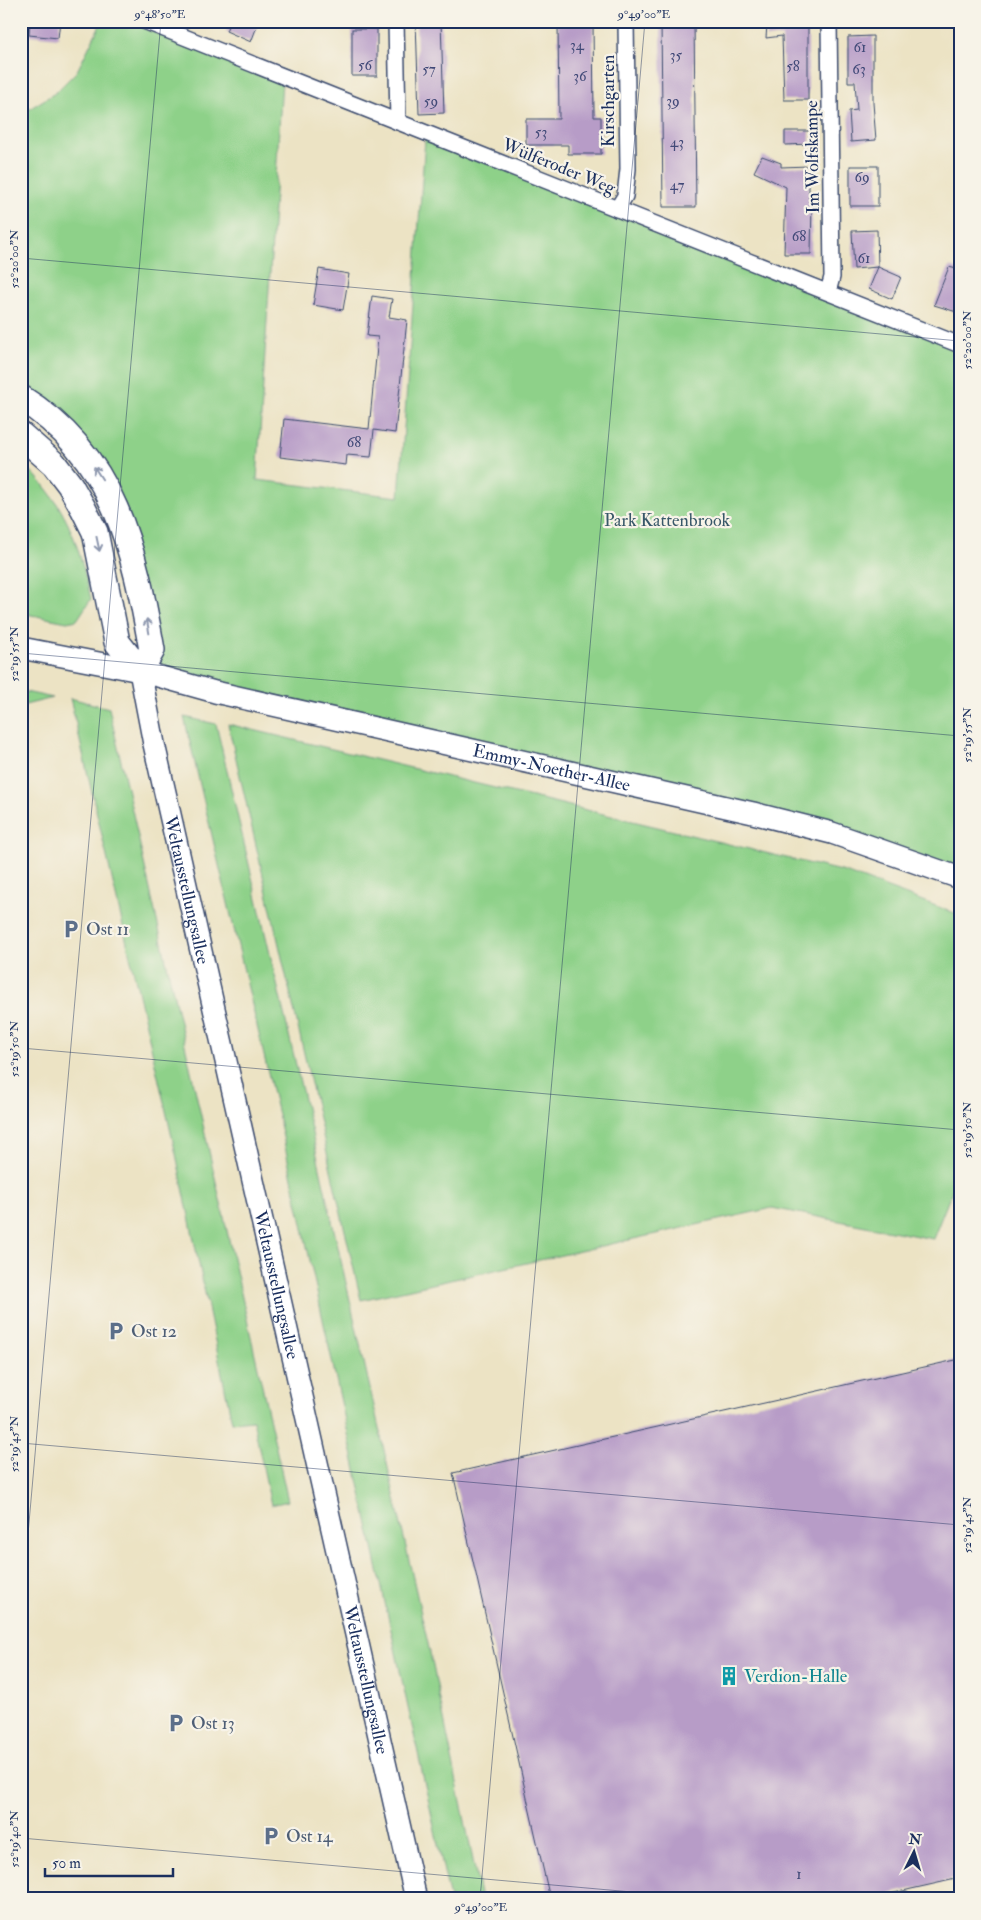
<svg xmlns="http://www.w3.org/2000/svg" width="981" height="1920" viewBox="0 0 981 1920" font-family="'IM FELL Double Pica',serif">
	<style>
		.green { fill: #8ed189; stroke: #548074 }
		.building { fill: #b79cc7 }
		.lines { fill: none; stroke-linecap: round; stroke-linejoin: round }
		.minor-casing { stroke: #3a4a6d; stroke-width: 18 }
		.secondary-casing { stroke: #3a4a6d; stroke-width: 24 }
		.trunk-casing { stroke: #3a4a6d; stroke-width: 28 }
		.minor { stroke: #fff; stroke-width: 15 }
		.secondary { stroke: #fff; stroke-width: 21 }
		.trunk { stroke: #fff; stroke-width: 25 }
		.oneway { stroke: #8d97ae }
		.ticks { fill: none; stroke: #1b2f5e; stroke-width: 1; stroke-opacity: 0.45 }
		.labels { text-anchor: middle; stroke-width: 4.5; stroke-linejoin: round; paint-order: stroke }
		.number-label { font-size: 15px; fill: #424a78 }
		.street-label { font-size: 18px; fill: #1b2f5e; stroke: #f7f3e8 }
		.park-label { font-size: 18px; fill: #385869; stroke: #f7f3e8 }
		.service-label { font-size: 18px; fill: #4e5e75; stroke: #f7f3e8; text-anchor: start }
		.culture-label { font-size: 18px; fill: #0d838f; stroke: #f7f3e8; text-anchor: start }
		.neatline { fill: none; stroke: #1b2f5e; stroke-width: 2 }
		.ticks-label { font-size: 12px; text-anchor: middle; fill: #1b2f5e }
	</style>
	<rect width="100%" height="100%" fill="#f7f3e8"/>
	<filter id="ink" filterUnits="userSpaceOnUse"><feTurbulence type="fractalNoise" baseFrequency=".02" numOctaves="2"/><feDisplacementMap in="SourceGraphic" scale="10" xChannelSelector="R" yChannelSelector="G"/><feConvolveMatrix kernelMatrix="1 2 1 2 8 2 1 2 1" color-interpolation-filters="sRGB"/></filter>
	<filter id="wash" filterUnits="userSpaceOnUse"><feTurbulence type="fractalNoise" baseFrequency=".0096" numOctaves="4" result="noise"/><feDisplacementMap in="SourceGraphic" scale="20" xChannelSelector="R" yChannelSelector="G"/><feGaussianBlur stdDeviation="1.12" result="paint"/><feColorMatrix in="noise" values="0 0 0 0 0 0 0 0 0 0 0 0 0 0 0 0 0 1.4 0 .05"/><feComposite in="paint" operator="in"/></filter>
	<g filter="url(#wash)">
		<rect width="100%" height="100%" fill="#ece3c4"/>
		<g class="green">
			<path d="M107,21H125L282,81L257,480L399,497L425,139L960,347V878L907,858L140,671L152,649L113,499L21,398V114L55,93L77,71L101,23Z"/>
			<path d="M21,461C67,505 77,539 91,599L77,620L67,622L21,613Z"/>
			<path d="M21,691L53,698L21,706Z"/>
			<path d="M70,698L109,708L288,1501L271,1505L253,1420L232,1422L176,1154Z"/>
			<path d="M184,717L216,724L312,1133L433,1666L481,1899H450L279,1119Z"/>
			<path d="M228,724L845,872L960,915V1171L933,1239L772,1208L361,1300Z"/>
		</g>
		<g id="blocks">
			<g class="building">
				<path d="M30,21H60L58,38L29,35Z"/>
				<path d="M230,21H259L251,42L226,31Z"/>
				<path d="M416,21H441L444,113L419,114Z"/>
				<path d="M661,21H694L696,207H663Z"/>
				<path d="M781,21H808V100H784L782,36L766,38L767,24L781,23Z"/>
				<path d="M558,23H593L594,117H601V154H568V145H526V119H559Z"/>
				<rect x="352" y="29" width="25" height="47"/>
				<path d="M873,36V103L876,140L851,142L849,111L857,110L855,82H848V37Z"/>
				<path d="M785,131H810V144L785,145Z"/>
				<path d="M762,156L781,163V167L809,166V204H812L811,254H784L786,187L754,172Z"/>
				<rect x="850" y="166" width="28" height="40"/>
				<path d="M877,230L878,267L854,269L852,231Z"/>
				<path d="M878,267L901,277L892,299L869,289Z"/>
				<path d="M949,267L960,270V313L934,305Z"/>
				<path d="M319,269L349,274L343,310L313,305Z"/>
				<path d="M372,296L392,299L389,317L407,320L395,433L374,430L371,457L347,455L346,465L280,457L284,419L369,429L378,337L367,336Z"/>
				<path d="M960,1359V1878L867,1899H550L453,1473Z"/>
			</g>
		</g>
	</g>
	<g filter="url(#ink)">
		<use href="#blocks" fill-opacity="0" stroke="#3a4a6d" stroke-width="1"/>
		<g class="lines">
			<g class="minor-casing">
				<g id="minor">
					<path d="M144,21L960,345"/>
					<path d="M396,21L398,122"/>
					<path d="M617,209L625,196L628,169L626,21"/>
					<path d="M828,292L832,277L829,21"/>
				</g>
			</g>
			<g class="secondary-casing">
				<g id="secondary">
					<path id="s1" d="M21,648L140,671L215,692L753,813L832,833L960,878"/>
					<path id="s2" d="M140,671L154,744L416,1899"/>
				</g>
			</g>
			<g class="trunk-casing">
				<path id="trunk" d="M21,398C115,456 134,549 152,650L140,671L117,642L95,532L83,508L70,485L54,464L21,435"/>
			</g>
			<use href="#minor" class="minor"/>
			<use href="#secondary" class="secondary"/>
			<use href="#trunk" class="trunk"/>
		</g>
		<defs><path id="oneway-shaft" d="M-6 0H5M1.5-3L5.5 0L1.5 3" fill="none" stroke-width="1.6" stroke-linecap="round" stroke-linejoin="round" transform="scale(1.25)"/></defs>
		<g class="oneway">
			<use href="#oneway-shaft" transform="translate(98 473) rotate(-123)"/>
			<use href="#oneway-shaft" transform="translate(98 544) rotate(78)"/>
			<use href="#oneway-shaft" transform="translate(148 626) rotate(-100)"/>
		</g>
	</g>
	<path class="ticks" d="M21,258L960,341M21,653L960,736M21,1048L960,1130M21,1443L960,1525M21,1614L161,21M21,1838L711,1899M480,1899L645,21"/>
	<defs>
		<g id="parking-bare" transform="scale(1.5)"><path d="M-3.5-5.5H1a3.5 3.5 0 0 1 0 7H-1V5.5H-3.5ZM-1-3.4V-.6H.8a1.4 1.4 0 0 0 0-2.8Z" fill="#5c6f8a" stroke="#f7f3e8" stroke-width="2.5" paint-order="stroke"/></g>
		<g id="building-bare" transform="scale(1.5)"><path d="M-4-6H4V6H1V3H-1V6H-4ZM-2.5-4.3h1.7v1.8h-1.7ZM.8-4.3h1.7v1.8H.8ZM-2.5-1h1.7V.8h-1.7ZM.8-1h1.7V.8H.8Z" fill="#0f9aa8" stroke="#f7f3e8" stroke-width="2.5" paint-order="stroke"/></g>
	</defs>
	<g fill-rule="evenodd">
		<use href="#parking-bare" x="71" y="929"/>
		<use href="#parking-bare" x="116" y="1331"/>
		<use href="#building-bare" x="729" y="1676"/>
		<use href="#parking-bare" x="176" y="1723"/>
		<use href="#parking-bare" x="271" y="1836"/>
	</g>
	<g class="labels">
		<g class="number-label">
			<text x="577" y="50">34</text>
			<text x="860" y="52">61</text>
			<text x="676" y="60">35</text>
			<text x="365" y="70">56</text>
			<text x="793" y="71">58</text>
			<text x="429" y="74">57</text>
			<text x="859" y="74">63</text>
			<text x="580" y="81">36</text>
			<text x="431" y="106">59</text>
			<text x="673" y="106">39</text>
			<text x="541" y="137">53</text>
			<text x="677" y="147">43</text>
			<text x="862" y="182">69</text>
			<text x="677" y="190">47</text>
			<text x="799" y="241">68</text>
			<text x="864" y="263">61</text>
			<text x="354" y="447">68</text>
			<text x="799" y="1879">1</text>
		</g>
		<g class="street-label">
			<text transform="translate(608 101) rotate(-90)" y="6">Kirschgarten</text>
			<text transform="translate(812 157) rotate(-91)" y="6">Im Wolfskampe</text>
			<text transform="translate(559 166) rotate(22)" y="6">Wülferoder Weg</text>
			<text dy="6" stroke="none"><textPath href="#s1" startOffset="544">Emmy-Noether-Allee</textPath></text>
			<text dy="6" stroke="none"><textPath href="#s2" startOffset="224">Weltausstellungsallee</textPath></text>
			<text dy="6" stroke="none"><textPath href="#s2" startOffset="629">Weltausstellungsallee</textPath></text>
			<text dy="6" stroke="none"><textPath href="#s2" startOffset="1034">Weltausstellungsallee</textPath></text>
		</g>
		<g class="park-label">
			<text x="667" y="526">Park Kattenbrook</text>
		</g>
		<g class="service-label">
			<text x="86" y="935">Ost 11</text>
			<text x="131" y="1337">Ost 12</text>
			<text x="191" y="1729">Ost 13</text>
			<text x="286" y="1842">Ost 14</text>
		</g>
		<g class="culture-label">
			<text x="744" y="1682">Verdion-Halle</text>
		</g>
	</g>
	<rect width="981" height="1920" fill="none" stroke="#f7f3e8" stroke-width="55"/>
	<g transform="translate(914 1852) rotate(5)" stroke="#f7f3e8" stroke-width="4" paint-order="stroke">
	<path d="M0-4L9 19L0 12L-9 19Z" fill="#1b2f5e"/>
	<text y="-8" font-size="14" font-weight="bold" text-anchor="middle" fill="#1b2f5e">N</text>
	</g>
	<path d="M45 1868v8h128v-8" fill="none" stroke="#1b2f5e" stroke-width="2.5"/>
	<text x="52" y="1868" font-size="15" fill="#1b2f5e" stroke="#f7f3e8" stroke-width="4" paint-order="stroke">50 m</text>
	<rect x="28" y="28" width="926" height="1864" class="neatline"/>
	<g class="ticks-label">
		<text x="160" y="18">9°48'50"E</text>
		<text x="644" y="18">9°49'00"E</text>
		<text transform="translate(14 259) rotate(-90)" y="4">52°20'00"N</text>
		<text transform="translate(967 340) rotate(-90)" y="4">52°20'00"N</text>
		<text transform="translate(14 654) rotate(-90)" y="4">52°19'55"N</text>
		<text transform="translate(967 735) rotate(-90)" y="4">52°19'55"N</text>
		<text transform="translate(14 1049) rotate(-90)" y="4">52°19'50"N</text>
		<text transform="translate(967 1130) rotate(-90)" y="4">52°19'50"N</text>
		<text transform="translate(14 1444) rotate(-90)" y="4">52°19'45"N</text>
		<text transform="translate(967 1525) rotate(-90)" y="4">52°19'45"N</text>
		<text transform="translate(14 1839) rotate(-90)" y="4">52°19'40"N</text>
		<text x="481" y="1911">9°49'00"E</text>
	</g>
</svg>
